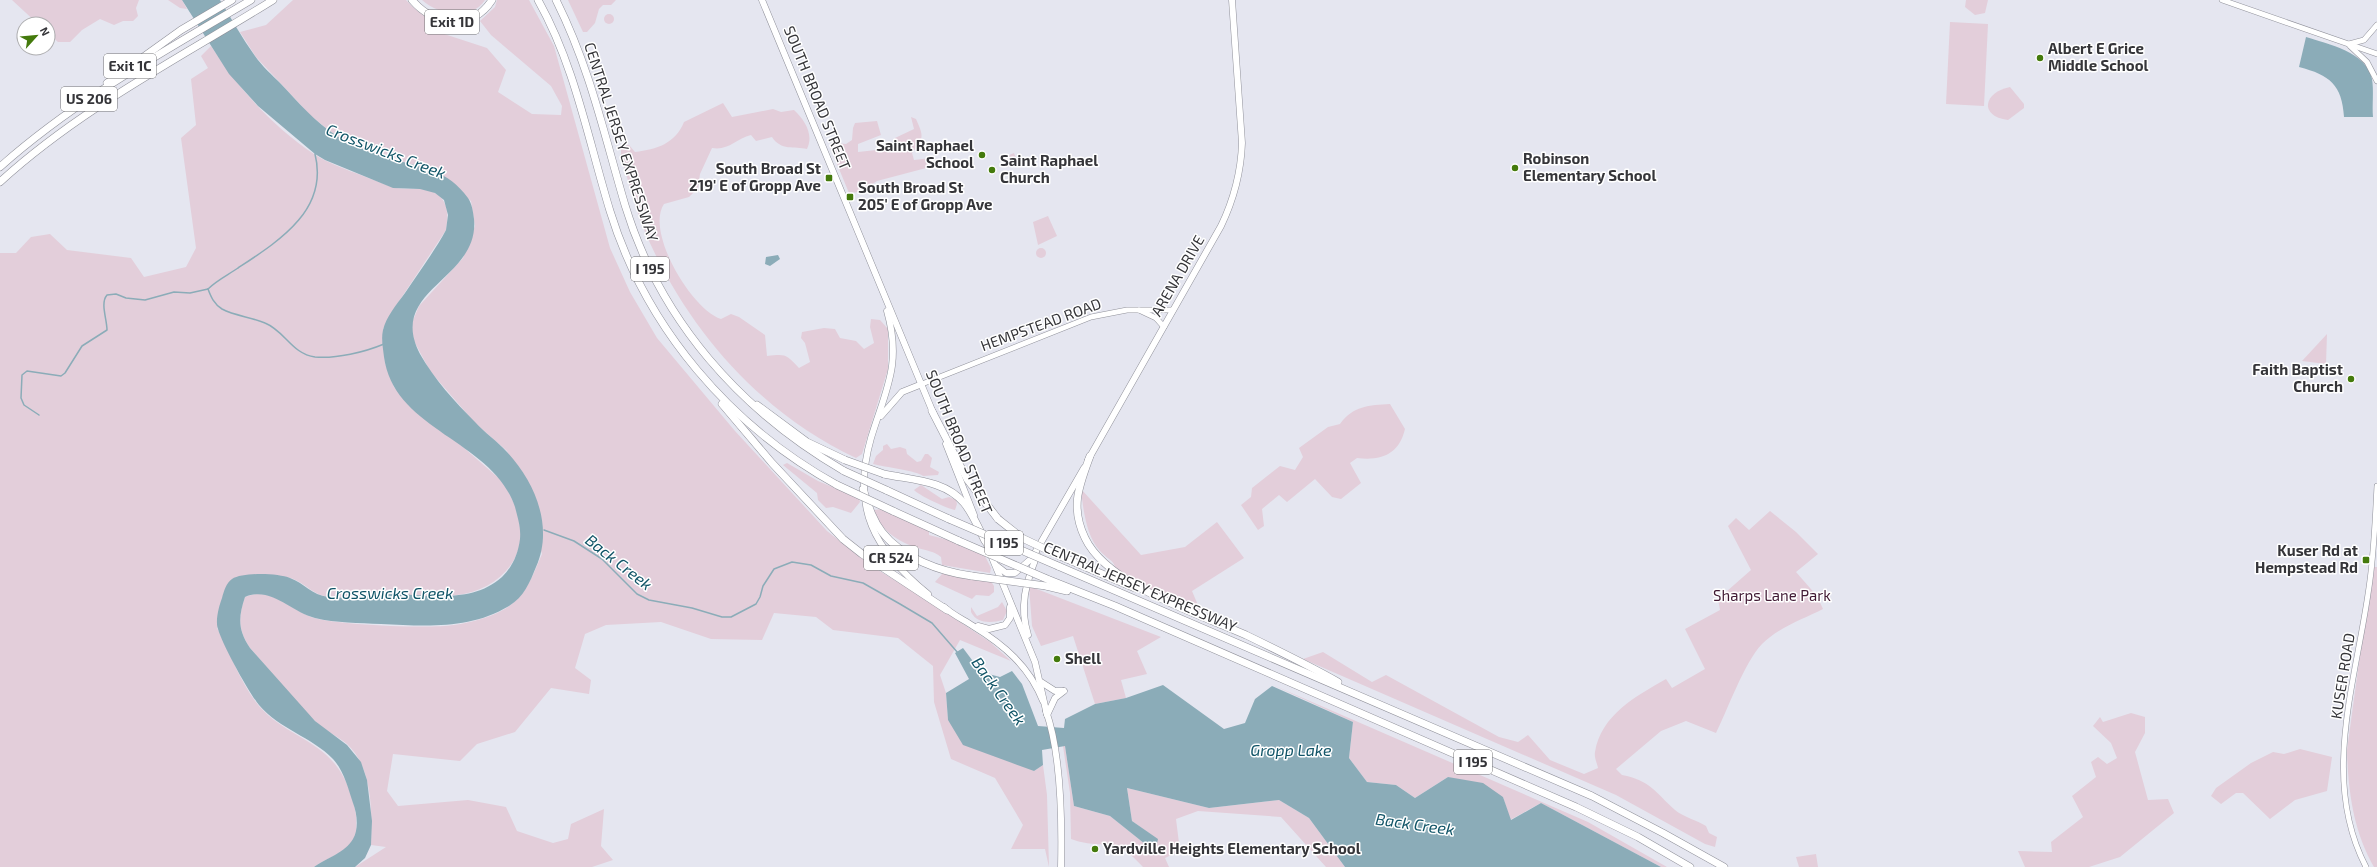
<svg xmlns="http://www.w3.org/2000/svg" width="2377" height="867" viewBox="0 0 2377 867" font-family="'Exo 2',sans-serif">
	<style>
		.green { fill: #e3ceda }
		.water { fill: #8bacb8 }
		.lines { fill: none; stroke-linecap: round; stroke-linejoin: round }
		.stream { stroke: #8bacb8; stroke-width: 1.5 }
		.minor-casing { stroke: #90919a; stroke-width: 6 }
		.major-casing { stroke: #90919a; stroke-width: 7 }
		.highway-casing { stroke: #90919a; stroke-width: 8 }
		.minor { stroke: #fff; stroke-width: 5 }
		.major { stroke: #fff; stroke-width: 6 }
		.highway { stroke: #fff; stroke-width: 7 }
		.highway-bridge-casing { stroke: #90919a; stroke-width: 8; stroke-linecap: butt }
		.highway-bridge { stroke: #fff; stroke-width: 7 }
		.poi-dot { fill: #447a0c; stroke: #fff; stroke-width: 1.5 }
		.labels { text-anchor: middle; stroke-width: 3; stroke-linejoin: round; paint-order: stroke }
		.shield { fill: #fff; stroke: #727274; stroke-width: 1 }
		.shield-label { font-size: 14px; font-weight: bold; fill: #353539 }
		.poi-label { font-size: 15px; font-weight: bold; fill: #353539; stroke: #fff; text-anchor: start }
		.street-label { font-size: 15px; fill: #353539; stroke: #fff }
		.park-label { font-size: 15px; fill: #411a34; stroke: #fff }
		.water-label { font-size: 16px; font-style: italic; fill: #105467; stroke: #fff }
	</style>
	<rect width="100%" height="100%" fill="#e5e6f0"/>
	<g class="green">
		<path d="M12,0H139L136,8L138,16L133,21H123L114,25L100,19L82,30L70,42H58L48,33V24H38Z"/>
		<path d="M168,0H182L187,9L180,8Z"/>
		<path d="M293,0H406C423,18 435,23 459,27L432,30L487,48L506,70L498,92L532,114L561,115L562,106L551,86L491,35L480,21L495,7L497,0H529L554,46L610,248L630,292L657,338L735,431L827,531L873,567L918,594L990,642L1011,661L960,640L940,675L946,693L948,720L1034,771L1043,765L1047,795L1049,867L1045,849H1011L1023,825L995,778L951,759L934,702L933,666L898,638L833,630L816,617L774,613L762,640L711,639L661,622L606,625L585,634L575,668L591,680L589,694L551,688L515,732L477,744L460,761L393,754L387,791L398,806L468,800L506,807L517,831L553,843L568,839L571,824L604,809L601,846L613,860L592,867H355L386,847L371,845C372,812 373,768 347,744C337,736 324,730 315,721C292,699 272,672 250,648C238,630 238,617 245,597C269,586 290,609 311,617C332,625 430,629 454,625C472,622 498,616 513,603C528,591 534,572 542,554L507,451L475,423L430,371L414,341L411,325L419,306L463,258L475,226L471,201L434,170L391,159L358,147L336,136L311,116L256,57L240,32L266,25Z"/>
		<path d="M422,0H485C470,22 439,15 422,0Z"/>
		<path d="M568,0H616L611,5H603L599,9L595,23L587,32H583Z"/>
		<path d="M1966,0H1988L1985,13L1975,15L1965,7Z"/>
		<circle cx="609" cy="19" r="5"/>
		<path d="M1950,22L1988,24L1984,106L1946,104Z"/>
		<path d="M211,46C238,88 272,126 314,154C332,166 368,177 389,186C404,192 424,185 437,194C449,203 448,216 446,230L392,312L383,329L385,363L394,387L502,481C510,494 520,512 521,528C523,566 492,591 457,595C434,597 413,595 391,594C371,594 350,598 330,597C313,596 305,582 290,578C277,574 258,576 245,575L217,628C230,653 241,684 259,706C289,740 331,740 349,789C352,798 355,806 356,815C356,824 358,835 352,842C344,853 325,859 314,867H0V253H16L31,237L50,234L67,250L131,258L144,277L186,267L196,248L181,138L196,125L191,79L208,68L201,56Z"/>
		<path d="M2010,87L2024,104V108L2008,120C1978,116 1984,92 2010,87Z"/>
		<path d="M723,103L732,117L773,109L781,112L794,110C805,120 814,135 807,149C794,146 781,151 772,137L756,141L751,135C736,139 728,151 712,148L700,174L698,188L689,197L664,204C645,232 692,310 721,319L731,314L739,317L765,335L767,356C786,354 786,354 799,368L810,362L805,343L801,338L802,332L824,328L835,329L840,338L856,341L864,349L874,343L870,327L871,319L880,320L888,329V369L862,454L856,458C760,413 687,329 645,232C635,209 629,182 621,157V146L629,145L635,152C657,149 675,144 684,122Z"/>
		<path d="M911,117L916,119C924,137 924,138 912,153L914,160L931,158L933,161L930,167L877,181L860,192L849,193L830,147L833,143L846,144L852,140L853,128L855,123L877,121L881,135L858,144V152L895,148V138L914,129Z"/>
		<path d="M1014,153L1018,163L1007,167L1002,158Z"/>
		<path d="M1048,216L1057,236L1038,245L1033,222Z"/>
		<circle cx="1041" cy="253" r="5"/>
		<path d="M2327,334L2326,364L2302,361Z"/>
		<path d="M1390,404L1405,429C1399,454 1382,461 1357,458L1350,463L1361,483L1341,499L1332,497L1315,479L1287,502L1279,495L1262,509L1264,526L1258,530L1241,505L1251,497L1252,488L1280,466L1295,470L1303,457L1299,448L1328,427L1340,424C1353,406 1369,405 1390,404Z"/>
		<path d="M887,444L891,449L900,447L906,449L907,454L917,462L921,461L925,454H928L932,458L930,467L939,472L938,475L923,476C918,471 884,467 873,464L876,456L883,450V446Z"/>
		<path d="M787,463L818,481L859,498L860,502L851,513L833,507L826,508L818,500L817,493L783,465Z"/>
		<path d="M921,485L942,499L949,497L956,500L957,504L955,510C948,509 918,495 914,490Z"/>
		<path d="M1081,489L1141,555L1185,547L1217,522L1244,558L1192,591L1200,610L1196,612L1118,578C1113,557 1114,565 1100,551C1086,536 1083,508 1081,489Z"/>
		<path d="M882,509L926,529L929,532V535L956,542L984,554L991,568L990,573L942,565L941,557C934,551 927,551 918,548C898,542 880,530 874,510Z"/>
		<path d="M1770,511L1796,532L1818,554L1796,572L1817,596L1823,609C1803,619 1778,628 1762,644C1744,663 1728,709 1716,733L1686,721L1661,731L1616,769L1622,775C1650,780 1656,793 1675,810C1683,817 1697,820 1706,826L1709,833L1717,837L1715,847L1705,844L1616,795L1303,659L1323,652L1372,682L1386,675L1499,737L1518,742L1528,735L1550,760L1584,774L1598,768C1597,763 1594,757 1595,752C1601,715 1636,696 1666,679L1672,688L1705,669L1685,629L1720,610L1718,599L1751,570L1728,526L1736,518L1749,530Z"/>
		<path d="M2372,567H2377V867H2374C2353,831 2348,790 2347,750Z"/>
		<path d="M943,573L990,580L994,586V592L989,596L976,595L972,599L935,582Z"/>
		<path d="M1029,586L1161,637L1137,651L1147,674L1121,680L1126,698L1095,704L1073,636L1041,646L1032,626Z"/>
		<path d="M1002,602L1007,611L1003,620C991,623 977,624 971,612V607L977,616L998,607Z"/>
		<path d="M1273,685L1588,822L1667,867H1661L1541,803L1510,820L1503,797L1448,777L1415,798L1396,785L1367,782L1349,758L1353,722Z"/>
		<path d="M2131,713L2145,717V733L2135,752L2148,800L2168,799L2174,813L2120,857L2089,867H2025L2018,851L2052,852L2051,842L2083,817L2072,796L2096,777L2091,762L2098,757L2107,764L2117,758L2111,743L2093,726L2100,717L2103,722Z"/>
		<path d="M1063,746H1065L1074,806L1110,816L1155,852L1157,839L1132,821L1127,788L1209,808L1279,800L1309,818L1345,867H1326L1281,817L1198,811L1176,819L1180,851L1165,858L1169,867H1143C1114,834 1104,851 1071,839L1070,793Z"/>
		<path d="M2300,749L2332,757L2327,791L2295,800L2270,819L2243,793H2236L2221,804L2211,796L2216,788L2251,763L2273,752L2284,754Z"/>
		<path d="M1816,854L1818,867H1799L1796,857Z"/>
	</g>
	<g class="water">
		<path d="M182,0H220C231,18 242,38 255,56C262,66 272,75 281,84C298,102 315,122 337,136C354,146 374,154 392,159C423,168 448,170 468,198C472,204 473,211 474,219C480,280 386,289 420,354C434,379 455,402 475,422C485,433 497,441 507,452C535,482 554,527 536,567C530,582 524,597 509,606C469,630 425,626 381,624C359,623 336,623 315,618C291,612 271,586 245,597C238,618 238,630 250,648L315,721L347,745L361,762L367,780L372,821L371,845L365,858L355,867H314C325,859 346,852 353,839C359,829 357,813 353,803C348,788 344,771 333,759C312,737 279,729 259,705C249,693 222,644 218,629C215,621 219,606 222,598C224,591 226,583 232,579C243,572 278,573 290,578C304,583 312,595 328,597C347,599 369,595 388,594C425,594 471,605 502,577C513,566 518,554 520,539C521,527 518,519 515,507C493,440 394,431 384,357C383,348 381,339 383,330C386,317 397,304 405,293C419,272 434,252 446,230L448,215L444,200L435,193L420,189L393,188L325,160L315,154L258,106L229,74Z"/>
		<path d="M2306,37C2328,44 2367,52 2372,79C2374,91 2372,105 2373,117H2344C2342,85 2330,75 2299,67Z"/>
		<path d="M778,255L780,259L770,266L765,264L766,257Z"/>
		<path d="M963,648L981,672L1000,677L1012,671L1022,684L1038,726L1064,728L1065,719L1095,704L1126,698L1163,685L1224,729L1245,723L1255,699L1272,686L1353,722L1349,758L1367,782L1396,785L1415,798L1448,777L1483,783L1503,797L1511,820L1541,803L1661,867H1345L1309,818L1279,800L1209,808L1127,788L1132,821L1158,839L1155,852L1110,816L1074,806L1065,746L1042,750L1043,765L1034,771L963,745L948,720L946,693L969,679L955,653Z"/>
	</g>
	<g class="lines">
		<g class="stream">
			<path d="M208,289C211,297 214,304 222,309C235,316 251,317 265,323C285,331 292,354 315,357C336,359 365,352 384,344"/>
			<path d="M208,289C217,280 228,275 238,268C279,241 329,210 315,154"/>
			<path d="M39,415L24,405L21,398L22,375L27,371L61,376L65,373L82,346L107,330C107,319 100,303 107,295L116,294L126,298L145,300L174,292L190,293L208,289"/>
			<path d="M544,530L574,541L602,559L637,594L649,600L692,608L722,617H731L756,604L760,597L763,586L774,569L792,562L811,565L831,576L863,583L900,604L932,623L958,653"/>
		</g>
		<g class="minor-casing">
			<g id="minor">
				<path d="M2222,0L2377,54"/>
				<path d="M2349,44L2364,40L2377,25"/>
				<path d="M2350,46L2367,62L2377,81"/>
				<path d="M1139,310L1156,318L1164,327"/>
				<path d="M922,384L1091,317L1127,310H1173"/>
				<path d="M2366,867C2321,781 2355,684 2368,594C2374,558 2375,522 2377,486"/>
			</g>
		</g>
		<g class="major-casing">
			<g id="major">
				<path d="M762,0L934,415"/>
				<path d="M887,311C902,364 886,389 871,438C851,508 874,550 928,594"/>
				<path d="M881,416L902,392L922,384"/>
				<path d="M946,444L974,515"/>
				<path d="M1088,460L1221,226C1234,199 1241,172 1242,143L1232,0"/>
				<path d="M984,538L1035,662L1047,715"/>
				<path d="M997,566L1006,573H1015L1032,558L1084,468"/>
				<path d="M944,607C953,615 964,620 973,626C1004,645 1029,666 1043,701"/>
				<path d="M978,626L989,629L1005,625L1010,618V607"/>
				<path d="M1028,635C1019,606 1026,583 1037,555"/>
				<path d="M1041,682L1055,691H1063"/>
				<path d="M1046,711C1061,753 1062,823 1061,867"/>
				<path d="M1048,713L1055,698L1064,691"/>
			</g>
		</g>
		<g class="highway-casing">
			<g id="highway">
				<path d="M412,0C434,26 472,31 492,0"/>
				<path d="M538,0C575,66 588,139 610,211C646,328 730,426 837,485"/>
				<path d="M556,0C590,68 604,134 625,205C660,321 741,411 844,471"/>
				<path d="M107,83L181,30L232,0"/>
				<path d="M0,167C75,100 165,51 251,0"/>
				<path d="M0,182C81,108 180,58 273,0"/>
				<path d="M722,404L772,463L843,539L862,554L947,610"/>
				<path d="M757,405L807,442L845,460"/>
				<path d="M932,411L967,479L998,519"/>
				<path d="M1090,456C1079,486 1070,507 1085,538C1107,585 1199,614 1246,635C1277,650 1308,665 1338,682"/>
				<path d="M884,474C911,480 945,480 964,503C973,514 979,529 985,541"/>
				<path d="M863,489C868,504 872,519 882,532C902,558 941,572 972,576"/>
				<path d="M886,490L949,519"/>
				<path d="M893,511L959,541"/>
				<path d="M1060,556L1135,588"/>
				<path d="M1058,566L1592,796L1663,833L1724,867"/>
				<path d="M1047,579L1115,606L1576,807L1638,837L1690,867"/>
				<path d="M1046,586L1067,591"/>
			</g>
		</g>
		<use href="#minor" class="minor"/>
		<use href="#major" class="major"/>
		<use href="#highway" class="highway"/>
		<g class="highway-bridge-casing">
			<g id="highway-bridge">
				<path d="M845,460L884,474"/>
				<path d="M844,471L886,490"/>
				<path d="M837,485L893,511"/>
				<path d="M949,519L1058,566"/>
				<path d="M998,519L1022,538L1060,556"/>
				<path d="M959,541L1047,579"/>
				<path d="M972,576L1046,586"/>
			</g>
		</g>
		<use href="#highway-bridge" class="highway-bridge"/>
	</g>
	<g class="poi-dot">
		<circle cx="2040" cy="58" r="4"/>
		<circle cx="982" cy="155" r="4"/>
		<circle cx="1515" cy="168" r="4"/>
		<circle cx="992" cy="170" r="4"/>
		<rect x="825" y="174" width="8" height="8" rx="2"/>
		<rect x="846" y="193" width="8" height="8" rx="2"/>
		<circle cx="2351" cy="379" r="4"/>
		<rect x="2362" y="556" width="8" height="8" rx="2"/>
		<circle cx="1057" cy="659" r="4"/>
		<circle cx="1095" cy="849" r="4"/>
	</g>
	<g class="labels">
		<g class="shield">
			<rect x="425" y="10" width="54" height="24" rx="3"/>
			<rect x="104" y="54" width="52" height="24" rx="3"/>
			<rect x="61" y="87" width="56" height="24" rx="3"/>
			<rect x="631" y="257" width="38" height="24" rx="3"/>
			<rect x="985" y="531" width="38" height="24" rx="3"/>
			<rect x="864" y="546" width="54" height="24" rx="3"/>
			<rect x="1454" y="750" width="38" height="24" rx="3"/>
		</g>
		<g class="shield-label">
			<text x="452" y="27">Exit 1D</text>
			<text x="130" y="71">Exit 1C</text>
			<text x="89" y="104">US 206</text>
			<text x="650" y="274">I 195</text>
			<text x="1004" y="548">I 195</text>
			<text x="891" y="563">CR 524</text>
			<text x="1473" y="767">I 195</text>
		</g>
		<g class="poi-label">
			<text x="2048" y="54">Albert E Grice<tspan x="2048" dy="17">Middle School</tspan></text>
			<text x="974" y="151" text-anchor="end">Saint Raphael<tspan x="974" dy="17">School</tspan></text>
			<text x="1523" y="164">Robinson<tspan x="1523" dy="17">Elementary School</tspan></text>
			<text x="1000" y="166">Saint Raphael<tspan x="1000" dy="17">Church</tspan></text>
			<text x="821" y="174" text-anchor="end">South Broad St<tspan x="821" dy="17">219' E of Gropp Ave</tspan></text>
			<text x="858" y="193">South Broad St<tspan x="858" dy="17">205' E of Gropp Ave</tspan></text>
			<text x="2343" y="375" text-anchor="end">Faith Baptist<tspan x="2343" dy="17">Church</tspan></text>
			<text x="2358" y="556" text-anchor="end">Kuser Rd at<tspan x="2358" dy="17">Hempstead Rd</tspan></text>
			<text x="1065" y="664">Shell</text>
			<text x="1103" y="854">Yardville Heights Elementary School</text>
		</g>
		<g class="street-label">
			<text transform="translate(817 98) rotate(68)" y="5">SOUTH BROAD STREET</text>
			<text transform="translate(621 142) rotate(72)" y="5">CENTRAL JERSEY EXPRESSWAY</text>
			<text transform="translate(1178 276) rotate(-60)" y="5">ARENA DRIVE</text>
			<text transform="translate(1041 325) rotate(-20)" y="5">HEMPSTEAD ROAD</text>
			<text transform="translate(959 442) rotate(68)" y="5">SOUTH BROAD STREET</text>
			<text transform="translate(1140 587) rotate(23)" y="5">CENTRAL JERSEY EXPRESSWAY</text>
			<text transform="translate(2343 676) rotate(-81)" y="5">KUSER ROAD</text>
		</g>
		<g class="park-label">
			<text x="1772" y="601">Sharps Lane Park</text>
		</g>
		<g class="water-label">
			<text transform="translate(386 151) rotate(21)" y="6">Crosswicks Creek</text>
			<text transform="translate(619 562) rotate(38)" y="6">Back Creek</text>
			<text x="390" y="599">Crosswicks Creek</text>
			<text transform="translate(999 691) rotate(54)" y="6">Back Creek</text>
			<text x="1291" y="756">Gropp Lake</text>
			<text transform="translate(1415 824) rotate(8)" y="6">Back Creek</text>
		</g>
	</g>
	<g transform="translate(36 36) rotate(63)"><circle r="19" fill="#ffffff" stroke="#aeaeb0"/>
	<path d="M0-3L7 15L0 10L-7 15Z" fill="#447a0c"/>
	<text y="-6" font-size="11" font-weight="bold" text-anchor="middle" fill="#353539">N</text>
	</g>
</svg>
